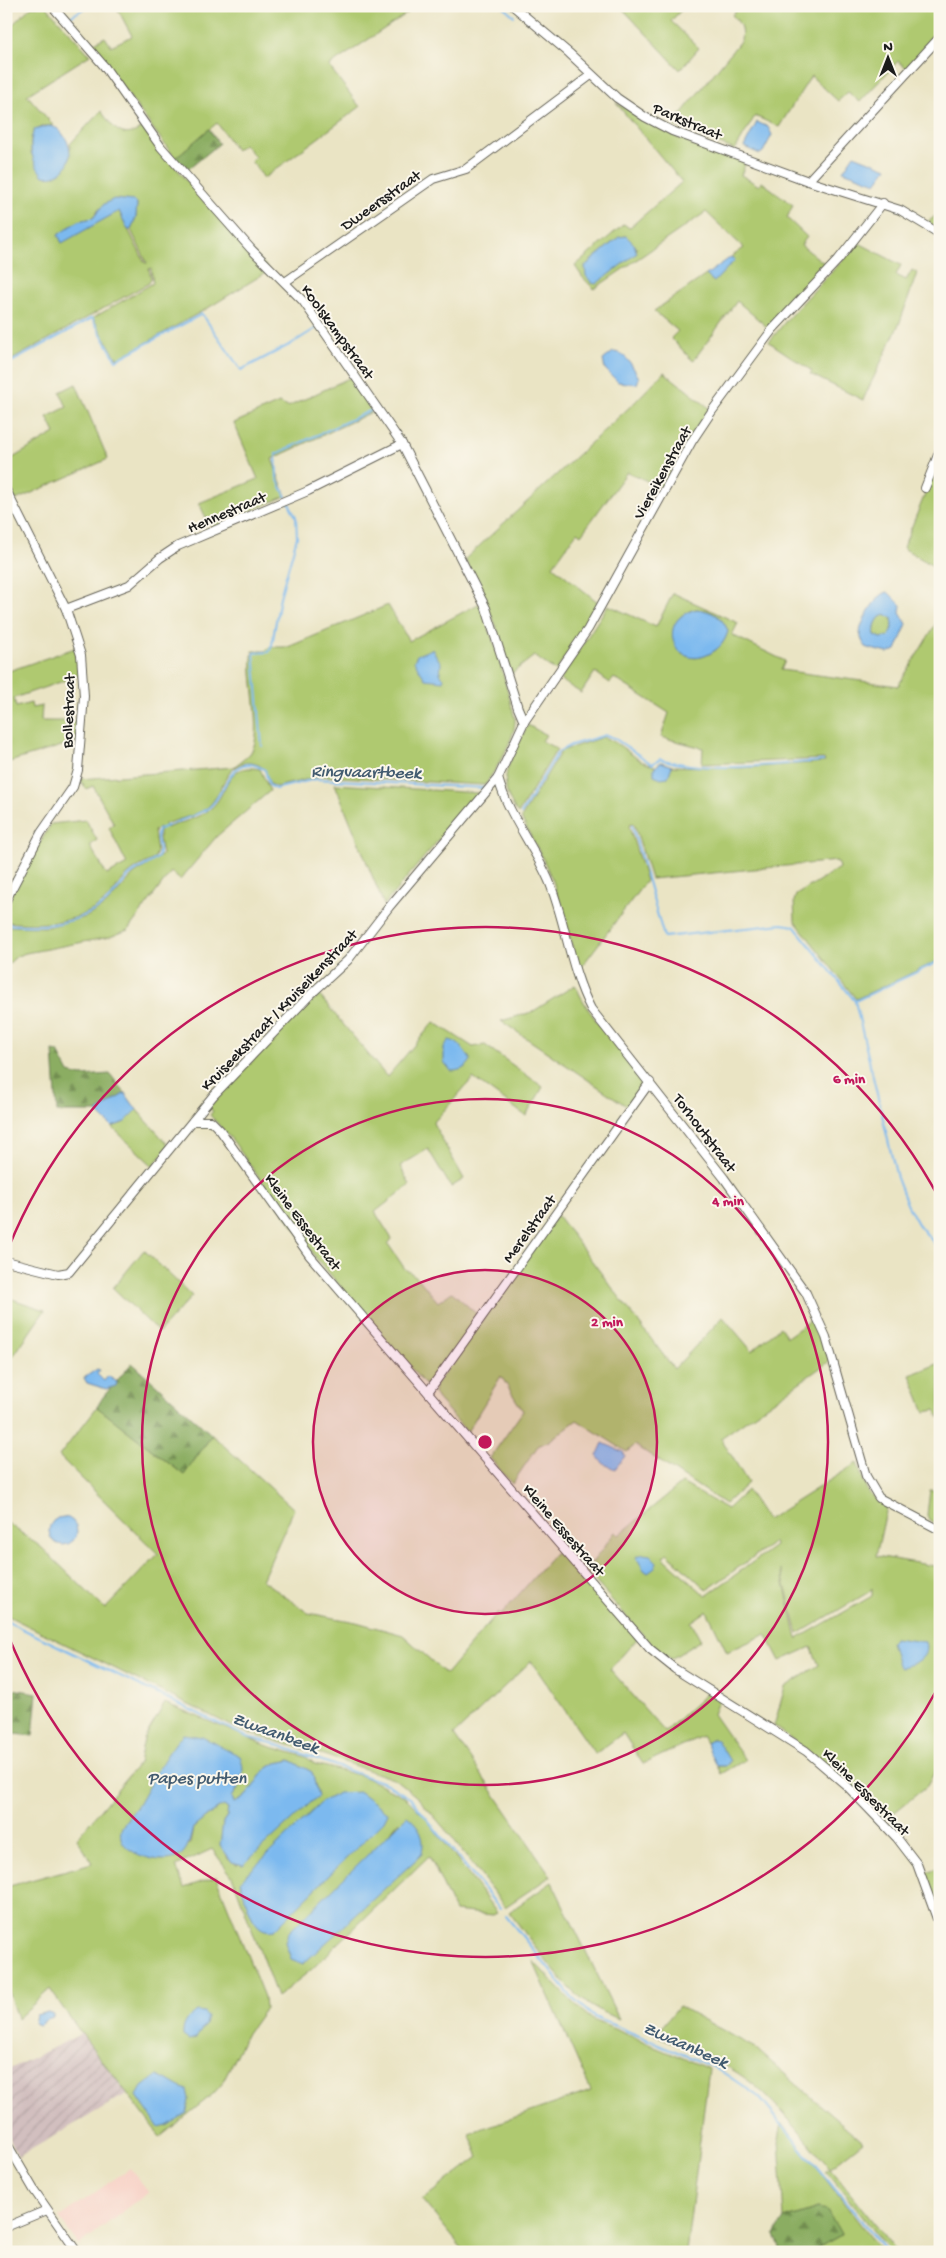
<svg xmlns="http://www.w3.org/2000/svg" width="946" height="2258" viewBox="0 0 946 2258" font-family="'Gochi Hand',sans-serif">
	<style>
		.built { fill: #f7d1c6 }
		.industrial { fill: url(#industrial-furrows) }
		.grass { fill: #afc96f; stroke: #667246; fill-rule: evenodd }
		.forest { fill: url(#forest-firs); stroke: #54643f }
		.water { fill: #7cb9ef; stroke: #4c6a86; fill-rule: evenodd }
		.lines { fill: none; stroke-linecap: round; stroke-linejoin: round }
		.stream { stroke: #7cb9ef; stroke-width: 2 }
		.street-casing { stroke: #646257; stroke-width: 10 }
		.street { stroke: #fff; stroke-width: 8 }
		.ring { fill: none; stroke: #c2185b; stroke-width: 2.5 }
		.labels { text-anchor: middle; stroke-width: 4; stroke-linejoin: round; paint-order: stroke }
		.street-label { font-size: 16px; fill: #1c1c1c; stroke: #fbf7ec }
		.water-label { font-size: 18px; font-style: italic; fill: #425b70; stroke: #fbf7ec }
		.centre { fill: #c2185b; stroke: #fbf7ec; stroke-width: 2.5 }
		.ring-label { font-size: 15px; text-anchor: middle; font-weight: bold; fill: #c2185b; stroke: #fbf7ec; stroke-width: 4; stroke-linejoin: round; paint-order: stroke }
	</style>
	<defs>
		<pattern id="industrial-furrows" width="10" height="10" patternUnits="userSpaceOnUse" patternTransform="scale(1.25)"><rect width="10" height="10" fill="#d2bfbf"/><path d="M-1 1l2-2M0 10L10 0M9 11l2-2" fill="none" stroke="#b4a4a4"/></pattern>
		<pattern id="forest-firs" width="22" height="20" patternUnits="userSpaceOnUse" patternTransform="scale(1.25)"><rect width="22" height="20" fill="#8bad62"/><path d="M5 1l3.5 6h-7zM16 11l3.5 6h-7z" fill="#718c50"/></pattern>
	</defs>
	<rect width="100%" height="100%" fill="#fbf7ec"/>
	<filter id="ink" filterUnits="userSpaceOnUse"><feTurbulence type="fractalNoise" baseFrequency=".02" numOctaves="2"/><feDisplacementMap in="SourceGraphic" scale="10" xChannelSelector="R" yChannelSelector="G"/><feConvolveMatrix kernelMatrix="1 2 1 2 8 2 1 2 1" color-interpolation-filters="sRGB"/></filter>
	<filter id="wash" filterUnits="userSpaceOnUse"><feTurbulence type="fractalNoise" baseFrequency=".0096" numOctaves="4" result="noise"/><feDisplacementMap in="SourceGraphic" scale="20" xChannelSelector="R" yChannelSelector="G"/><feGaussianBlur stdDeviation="1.12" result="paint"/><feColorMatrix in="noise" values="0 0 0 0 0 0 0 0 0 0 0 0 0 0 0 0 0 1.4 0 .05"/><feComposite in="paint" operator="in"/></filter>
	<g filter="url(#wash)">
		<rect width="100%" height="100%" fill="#eae4c4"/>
		<path class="built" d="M130,2168L149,2192L79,2245L59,2218Z"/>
		<path class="industrial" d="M81,2034L128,2093L18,2157L6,2131V2071Z"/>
		<g class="grass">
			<path d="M32,6H46L90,55L27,95L54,126H42L31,137V153L43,176L71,148L70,144L101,111C113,127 122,143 143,127L205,203L270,270L208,308L119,358L116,357L93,318L153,283L151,268L149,269L151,279L149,283L6,363V22L11,26ZM118,199L137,203L136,217L131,230L147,263H145L119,211L62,242L58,235L78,221L93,218L98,210Z"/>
			<path d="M116,6H418L329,66L360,107L264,178L251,161L255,157L244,144L236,150L217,123L175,158L91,45L105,37L111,46L132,36Z"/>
			<path d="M620,6H685L671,21L699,48L680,70Z"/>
			<path d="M740,6H940V32L906,68L898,61L860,102L848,92L838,101L811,76L779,127L755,116L735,150L672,125L741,40C743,28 740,23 732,15Z"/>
			<path d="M616,103L678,138L746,162L741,175L759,186L762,182L793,205L787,218L807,237L801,245L824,263L825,268L768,328L737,301L693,361L671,338L678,331L654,311L706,275L714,282L734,260L731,257L744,248L706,212L594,289L583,278L575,266L624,224L629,228L682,182ZM626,236L637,249L588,263L619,237Z"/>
			<path d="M940,212V229L928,222Z"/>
			<path d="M859,243L901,265L896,275L906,280L912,270L917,273L900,322L863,400L810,374L812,371L769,342L789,317Z"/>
			<path d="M664,372L708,407L709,410L686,442L661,487L627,472L581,535L577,532L553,566L599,603L556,671L534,656L511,674L495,623L465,559L634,403Z"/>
			<path d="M351,377L376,410L272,459L286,496L212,527L209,518H206L199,503L258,479L234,423L279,403L288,407Z"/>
			<path d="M76,384L108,459L16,500L6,479V462L55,433L47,417L67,407L60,392Z"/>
			<path d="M932,477L940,481V570L903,548Z"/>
			<path d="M673,593L738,623L732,635L785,661L781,670L898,686L940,617V960L856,999L795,921L794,901L796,895L839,868L837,861L651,879L634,824L632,823L629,826L646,881L579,970L553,881L541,855L521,818L561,751L603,737C623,743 636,763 655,766L656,771L672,766L741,768L825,762L824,759L702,764L703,748L661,737L669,713L614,678L610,683L595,672L581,693L560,680L608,605L656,627ZM696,609C712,611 722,616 728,631C725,642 719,649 709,654C674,672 655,619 696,609Z"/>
			<path d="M480,603L498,655L515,719C516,738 496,769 485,785L321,776L276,787L270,784C265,772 266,766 252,763C228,759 223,790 211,804C202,815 178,819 165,824L166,828C179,823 199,818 210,809C230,793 223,762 260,769L270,791L217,836L180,880L171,872L128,930L110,937L26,953L17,956L6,966V926L47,927L86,917L106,905L133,875L162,855L159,838V827L154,831L157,852L154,859C141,865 129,871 120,883C116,888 113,894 108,898C82,924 40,926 6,922C6,890 35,852 51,824L86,820L97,840L90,846L107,875L127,864L109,828L114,824L93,786L86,789L80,779L234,767C239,762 248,757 251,752C265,731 247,675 253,651H265L269,647H288L388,605L409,641Z"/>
			<path d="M885,614L892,618L893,625L889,637L881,638L875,635C873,627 877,617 885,614Z"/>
			<path d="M75,648L81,675L14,698L16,707L31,703L32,708L42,706L41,721H79L78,741L6,763V672Z"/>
			<path d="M528,725L546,735L542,741L557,749L518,814C514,808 509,800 507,793C500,771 519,744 528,725Z"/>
			<path d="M335,784L478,793L384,905Z"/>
			<path d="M575,985C591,1020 618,1047 642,1076L644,1084L628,1107L501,1021L532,1012Z"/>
			<path d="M319,995L387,1077L434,1022L473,1047L485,1045L543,1087L526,1116L473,1078L433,1123L464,1179L451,1187L428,1149L400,1166L410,1185L375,1212L392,1239L388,1244L405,1269L417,1277L438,1302L452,1292L480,1317L426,1386L316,1258L233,1141L210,1115L213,1111L208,1107L284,1028Z"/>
			<path d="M137,1110L169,1146L153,1166L112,1127L125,1122Z"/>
			<path d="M557,1215L674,1369L723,1317L752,1351L780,1327L787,1337L814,1318L830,1361L721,1438L748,1483L725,1504L635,1445L627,1452L577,1420L549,1441L538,1446L512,1484L490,1458L523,1411L501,1376L467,1432L437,1398L434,1392L435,1386Z"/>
			<path d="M144,1250L192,1296L159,1332L113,1288Z"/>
			<path d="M6,1297L45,1310L10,1361L6,1359Z"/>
			<path d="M940,1363V1418L935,1410L925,1412L910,1375Z"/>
			<path d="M97,1407L184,1475L212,1435L294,1509L262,1580L308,1613L356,1622L403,1635L446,1674L498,1612L501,1615L555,1553L560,1550L637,1639L610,1669L665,1732L708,1692L719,1699L713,1714L745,1760L721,1774L717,1766H726L730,1761L713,1739L706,1743L702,1736L643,1764L623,1733L595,1754L531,1661L454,1735L551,1876L505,1907L451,1836L418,1798L396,1780L321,1754L244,1732L6,1615V1522L41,1547L105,1609L158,1554L59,1456Z"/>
			<path d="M857,1463L868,1493L887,1507L876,1556L940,1567V1762L927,1786L885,1820C851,1784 814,1754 774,1726L785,1687L819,1665L811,1647L780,1661L766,1634L727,1652L707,1611L691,1622L701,1640L671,1659L654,1647L586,1571L615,1532L619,1535L682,1483L727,1509L747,1490L767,1520ZM774,1542L775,1546L706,1596L663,1557L667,1553L707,1590ZM781,1570L798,1634L869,1592L872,1588V1596L797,1639Z"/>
			<path d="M930,1490L940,1491V1525L929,1520L927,1515Z"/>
			<path d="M165,1703L268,1746L306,1757L315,1764L362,1776L404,1796L425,1817L497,1913L493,1915L455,1911L429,1856L311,1970L277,1997L232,1876L212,1849L176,1866L184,1888L216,1877L264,1997L265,2008L247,2033L221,2085L213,2094L160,2137C124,2087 84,2040 50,1989L17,2019L6,1984V1887L92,1863L77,1838L139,1763L144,1739ZM290,1760L312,1772L318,1796L237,1865L227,1857L223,1822L227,1816L228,1809L224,1806C214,1809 202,1821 193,1828L190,1844L122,1828L137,1806L239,1788L232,1797L234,1803C256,1795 255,1773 274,1764C278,1762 285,1762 290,1760ZM399,1821L303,1964L394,1827Z"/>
			<path d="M940,1867V1901L935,1903L925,1873Z"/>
			<path d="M552,1882L619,2019C611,2015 602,2012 594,2008C563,1989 532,1941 509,1912Z"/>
			<path d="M533,1961L577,2007L593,2020L709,2069L686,2252H465L422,2200L479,2157L469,2133L591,2091Z"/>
			<path d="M679,2006L755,2048L863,2142L830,2168L897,2252H891L825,2170L830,2168C800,2134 774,2096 736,2072C711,2056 682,2046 655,2035Z"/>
			<path d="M782,2123L882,2252H810L841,2235L818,2208L784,2219L779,2140Z"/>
		</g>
		<g class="forest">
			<path d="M209,129L219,144L186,171L175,158Z"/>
			<path d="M53,1051L58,1052L69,1073L82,1076L110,1074L125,1093L97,1112H57Z"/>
			<path d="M132,1363L212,1435L184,1475L97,1407L103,1397Z"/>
			<path d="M6,1688L37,1693L33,1736L6,1733Z"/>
			<path d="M818,2208L827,2210L841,2235L810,2252H781L775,2234L784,2219Z"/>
		</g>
		<g class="water">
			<path d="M757,122L768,127L772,135L763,152L760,154L744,147Z"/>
			<path d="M48,126C56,126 60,130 64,136C78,154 66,181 43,176C33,163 27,147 34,130Z"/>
			<path d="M854,155L887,168L876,183L843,171Z"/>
			<path d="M114,199L134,201L137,203L136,217L131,230H128L119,211L62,243L58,235L78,221L93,218L104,204Z"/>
			<path d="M626,236L634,244L637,253L596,284L592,283L586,276L585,266L619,237Z"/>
			<path d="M731,257L735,260L714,282L706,275Z"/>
			<path d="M613,352C626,352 633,367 639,378L637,384L618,382L605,369L603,360Z"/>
			<path d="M888,592L901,605L900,613L907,624L896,650L888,653L867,648C863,644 861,639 860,633C860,623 877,593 888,592ZM885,614L892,618L893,625L889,637L881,638L875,635C873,627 877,617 885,614Z"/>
			<path d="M697,609C712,611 722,616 728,631C725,642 719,649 709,654C675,672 653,619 697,609Z"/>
			<path d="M432,649L441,663L440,674L444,678L443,681L425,679L414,661L417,655Z"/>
			<path d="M661,762L672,766L668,777L661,778L654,775V768Z"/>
			<path d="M449,1040C460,1042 465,1052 471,1060C467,1068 460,1071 451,1071L444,1062V1047Z"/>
			<path d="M125,1093L137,1110L125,1122L112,1127L97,1112Z"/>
			<path d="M97,1369L100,1370L97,1374L104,1381L108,1376L117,1382L116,1386L106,1389L87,1383L84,1378Z"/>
			<path d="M603,1443L623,1452L625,1456L615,1469L604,1464L597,1456Z"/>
			<circle cx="63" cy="1531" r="14"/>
			<path d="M643,1554L650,1555L657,1562L655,1568L648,1573L644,1570L636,1557Z"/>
			<path d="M894,1638L925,1642C930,1658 915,1664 902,1667L898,1665L891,1643Z"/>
			<path d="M183,1734L202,1737L240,1756C246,1771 242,1784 232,1797L234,1803C255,1796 255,1773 274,1764C278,1762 285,1762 290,1760L312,1772L318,1796L243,1865L232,1862L220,1845L223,1822L227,1816L228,1809L224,1806C214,1809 202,1821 193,1828C190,1838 189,1848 181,1855C168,1867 125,1856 121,1838C120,1835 121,1829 122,1827C126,1819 133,1812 138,1805C152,1781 164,1755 183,1734Z"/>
			<path d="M713,1739L717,1740L730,1761L726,1766H717L706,1743Z"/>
			<path d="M360,1792L388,1813L384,1821L274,1930C251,1936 246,1898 240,1881L323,1801L339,1793Z"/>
			<path d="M407,1816C421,1827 425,1837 422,1854L303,1964L291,1959L285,1942L288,1933Z"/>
			<path d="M197,2011L204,2012L207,2016L205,2025L196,2038L189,2040L183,2036C182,2024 188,2018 197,2011Z"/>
			<path d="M48,2012L53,2014V2017L47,2019L40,2025L34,2023L36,2015Z"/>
			<path d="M158,2075C169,2079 176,2086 187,2090L189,2099L187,2113L167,2126L159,2128L137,2096L142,2087Z"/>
		</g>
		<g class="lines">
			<g class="stream">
				<path d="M503,6L514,16"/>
				<path d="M70,17L88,6"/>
				<path d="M6,365L92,318L116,360L202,314L241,370L291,344L318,327"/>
				<path d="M286,497L277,478L276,454L374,409"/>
				<path d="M262,746L254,653L269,652L272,645L280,597L297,537L296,517L288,501"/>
				<path d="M521,814L558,752L571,745L606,735L614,738L652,764L660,759C710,774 772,764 823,761"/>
				<path d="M632,826L664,937L782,924L794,926L855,1001L897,1178L907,1204L918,1224L940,1250"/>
				<path d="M6,924C39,928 75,925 103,905C113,898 120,885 129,876C138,868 149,865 158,857C162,848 154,839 158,830C173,822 191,818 205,810C227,799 228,747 265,770L269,785L275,789L316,779L486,788"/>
				<path d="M855,1001L940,961"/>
				<path d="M6,1621L247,1737L272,1743L387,1784L410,1798L500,1909"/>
				<path d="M506,1916L573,1999L594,2017L718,2069L759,2097L887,2252"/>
			</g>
		</g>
	</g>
	<g filter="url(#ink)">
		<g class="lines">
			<g class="street-casing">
				<g id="street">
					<path d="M52,6L104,66L161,147L251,249L303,301L402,444L486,608L518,708L524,722"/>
					<path d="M513,6L569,53L617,98L645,117L672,131L808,181L900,210L940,234"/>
					<path d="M808,181L940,37"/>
					<path d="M285,282L433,179L466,169L591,75"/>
					<path d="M925,488L940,450"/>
					<path d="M6,490L66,609L81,655L84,696L78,770L73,787L41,833L6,900"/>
					<path d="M66,609L129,585L160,558L178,546L308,491L402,444"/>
					<path d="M498,778C508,815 534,846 549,881C566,923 570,969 591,1009L724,1178L806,1293L826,1337L866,1476L879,1498L940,1530"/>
					<path d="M193,1121H211L220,1130L310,1256L650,1649L675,1669L806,1751L847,1786L897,1838L917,1864L940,1927"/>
					<path d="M6,1261L58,1274L69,1272L213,1096L311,994L348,960L389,907L498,778L524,722L588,629L692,441L712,411L772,330L838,260L883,203"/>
					<path d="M428,1392L650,1082"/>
					<path d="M6,2142L34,2190L77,2252"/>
					<path d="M6,2227L47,2210"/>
				</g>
			</g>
			<use href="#street" class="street"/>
		</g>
	</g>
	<circle cx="485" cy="1442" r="172" fill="#c2185b" fill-opacity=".12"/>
	<g class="ring">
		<circle cx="485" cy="1442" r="172"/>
		<circle cx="485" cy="1442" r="343"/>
		<path d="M940 1684A515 515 0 0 1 8 1635M8 1249A515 515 0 0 1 940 1200"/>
	</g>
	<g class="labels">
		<g class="street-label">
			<text transform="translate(688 120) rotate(23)" y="6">Parkstraat</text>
			<text transform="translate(380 199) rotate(-35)" y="6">Dweersstraat</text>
			<text transform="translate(339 331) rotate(54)" y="6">Koolskampstraat</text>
			<text transform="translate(661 472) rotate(-61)" y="6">Viereikenstraat</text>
			<text transform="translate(226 511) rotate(-23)" y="6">Hennestraat</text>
			<text transform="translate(67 711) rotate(-88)" y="6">Bollestraat</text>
			<text transform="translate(278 1009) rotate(-46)" y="6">Kruiseekstraat / Kruiseikenstraat</text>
			<text transform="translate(706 1132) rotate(53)" y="6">Torhoutstraat</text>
			<text transform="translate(304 1221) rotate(53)" y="6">Kleine Essestraat</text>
			<text transform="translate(528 1228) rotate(-54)" y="6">Merelstraat</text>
			<text transform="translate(565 1529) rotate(49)" y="6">Kleine Essestraat</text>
			<text transform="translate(867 1791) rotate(45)" y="6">Kleine Essestraat</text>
		</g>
		<g class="water-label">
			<text transform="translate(366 771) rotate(1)" y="6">Ringvaartbeek</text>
			<text transform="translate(276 1732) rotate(20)" y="6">Zwaanbeek</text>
			<text x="197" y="1783">Papes putten</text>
			<text transform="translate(686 2044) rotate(24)" y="6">Zwaanbeek</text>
		</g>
	</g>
	<circle cx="485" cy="1442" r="8" class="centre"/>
	<g class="ring-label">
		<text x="849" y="1083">6 min</text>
		<text x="728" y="1205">4 min</text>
		<text x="607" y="1326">2 min</text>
	</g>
	<rect width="946" height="2258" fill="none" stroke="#fbf7ec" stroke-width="25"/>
	<g transform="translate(888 58)" stroke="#fbf7ec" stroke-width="4" paint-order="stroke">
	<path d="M0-4L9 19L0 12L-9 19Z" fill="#1c1c1c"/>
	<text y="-8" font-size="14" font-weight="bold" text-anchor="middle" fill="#1c1c1c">N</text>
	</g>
</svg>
